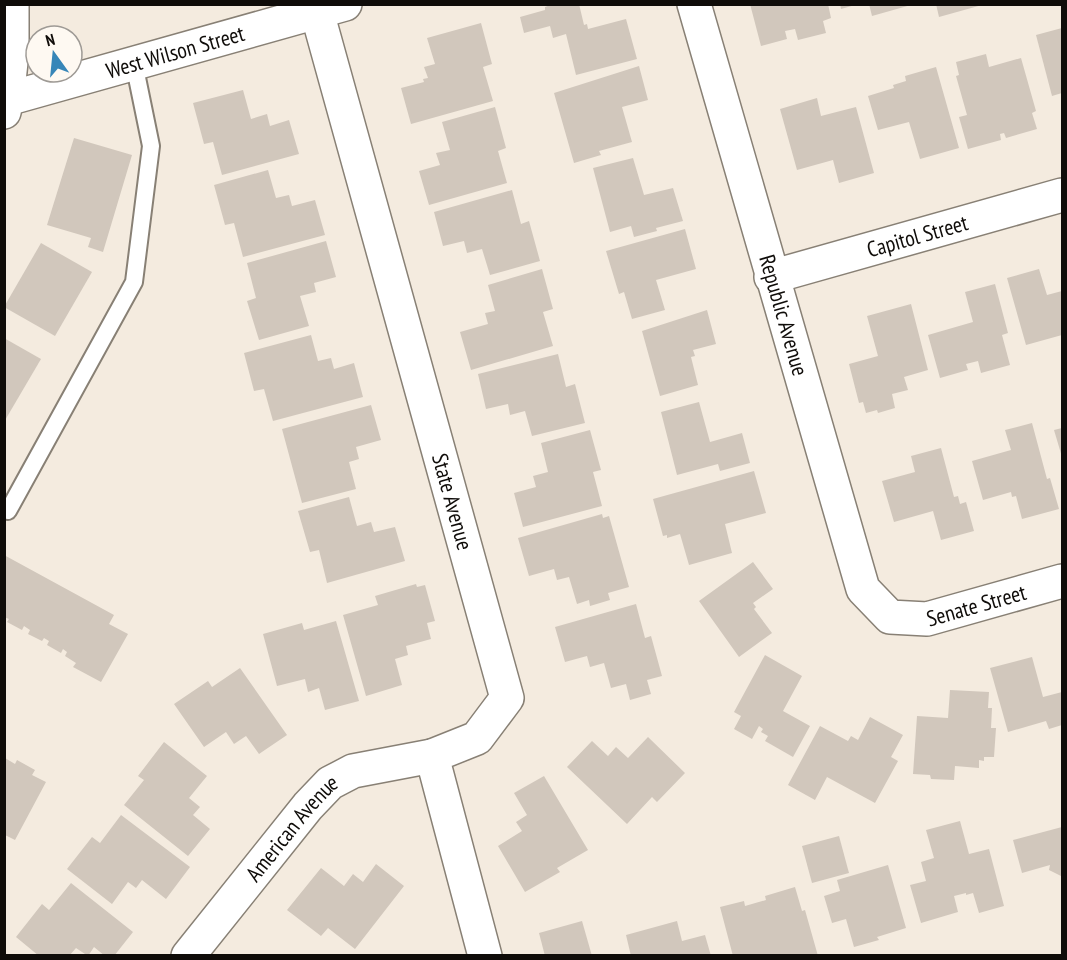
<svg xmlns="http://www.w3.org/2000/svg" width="1067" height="960" font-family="'PT Sans Narrow',sans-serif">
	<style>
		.building { fill: #d1c7bc }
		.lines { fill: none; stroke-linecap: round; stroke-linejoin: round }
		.service-casing { stroke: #888075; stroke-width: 20 }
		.minor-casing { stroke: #888075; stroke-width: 36 }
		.tertiary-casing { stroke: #888075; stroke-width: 36 }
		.service { stroke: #fff; stroke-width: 16 }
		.minor { stroke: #fff; stroke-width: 33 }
		.tertiary { stroke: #fff; stroke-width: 33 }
		.labels { text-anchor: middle; stroke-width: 4.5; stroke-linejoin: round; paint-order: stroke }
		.street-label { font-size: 22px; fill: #0f0c09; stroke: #fef9f2 }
	</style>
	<rect width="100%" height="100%" fill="#f4ebdf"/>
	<!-- building -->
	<g class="building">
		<path d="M553,4H579L584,25L587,24L588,29L626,19L637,59L576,75L566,34L553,38L550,26L524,33L520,17L545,10V7Z"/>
		<path d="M750,4H828L831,18L823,21L826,33L798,40L795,29L785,31L787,39L761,46Z"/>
		<path d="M840,4H855V5L841,9Z"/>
		<path d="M869,4H911V5L872,16Z"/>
		<path d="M936,4H981L982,5L939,17Z"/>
		<path d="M481,23L492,64L483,67L493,101L411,124L401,88L424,82L423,79L428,78L424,67L435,64L427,38Z"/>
		<path d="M1062,28V93L1052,96L1036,35Z"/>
		<path d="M986,54L989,67L1021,58L1036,111L1032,113L1037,129L1006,138L1004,133L1000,134L1001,140L968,149L959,117L967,115L956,76L959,75L956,62Z"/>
		<path d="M639,66L648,100L622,107L632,142L599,151L601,155L574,163L554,93Z"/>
		<path d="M936,67L959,148L920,159L909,122L878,130L868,96L894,88L893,85L906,81L905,76Z"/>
		<path d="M243,90L251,119L267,114L270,126L289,120L299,154L222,175L213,142L204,144L193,103Z"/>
		<path d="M817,98L821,116L856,107L874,173L839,183L833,160L797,170L780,109Z"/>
		<path d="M495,107L506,148L498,151L507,183L429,205L419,171L440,165L436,153L450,150L442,122Z"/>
		<path d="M74,138L132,155L103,252L88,247L91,238L47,225Z"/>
		<path d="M633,158L644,195L673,188L683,221L656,228L657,231L634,237L631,226L610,232L593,168Z"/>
		<path d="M268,170L276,198L289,195L292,206L315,200L325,235L243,257L234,223L225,225L214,185Z"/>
		<path d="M512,190L521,224L529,221L540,261L490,275L482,249L467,253L464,241L443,246L434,212Z"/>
		<path d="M685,229L696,269L656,280L665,310L632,319L624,292L619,294L606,251Z"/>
		<path d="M326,241L336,277L314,283L316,292L300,296L309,326L259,340L247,301L256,298L247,263Z"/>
		<path d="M41,243L92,272L55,336L4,307Z"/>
		<path d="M542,269L553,309L543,312L553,346L471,370L460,332L488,324L485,313L495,311L488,285Z"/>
		<path d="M1039,269L1047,295L1062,291V335L1026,345L1007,278Z"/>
		<path d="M995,284L1008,333L1002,335L1010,365L981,373L978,361L966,364L968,370L940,378L928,335L973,322L965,292Z"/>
		<path d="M911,304L928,370L904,377L908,390L892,394L895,408L878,413L877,410L866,413L863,402L859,403L849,364L878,356L867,316Z"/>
		<path d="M707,310L716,344L693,350L695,356L691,357L698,385L660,396L642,331Z"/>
		<path d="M311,335L318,361L331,358L334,369L354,363L363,397L273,421L264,389L254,391L244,353Z"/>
		<path d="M4,338L41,359L4,422Z"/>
		<path d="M558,354L566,387L575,384L585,423L532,436L525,411L510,415L508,404L486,409L478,374Z"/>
		<path d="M699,402L710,442L742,433L750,463L720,471L718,464L677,475L661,412Z"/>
		<path d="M371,405L381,440L356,447L359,459L349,462L356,489L302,503L282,429Z"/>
		<path d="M1032,423L1047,479L1050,478L1059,509L1022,519L1016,496L1012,497L1011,492L983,500L972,461L1011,450L1005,430Z"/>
		<path d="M1062,428V457L1054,430Z"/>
		<path d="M590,430L601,470L593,472L602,506L523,527L514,493L536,487L533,476L548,472L541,443Z"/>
		<path d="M941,448L954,497L958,496L960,504L966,502L974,531L941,540L933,511L894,522L882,481L915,472L911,456Z"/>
		<path d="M754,471L766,513L725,524L732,553L689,565L680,534L667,538V535L663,536L653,499Z"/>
		<path d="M349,497L357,526L371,522L374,532L395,527L405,561L327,583L319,550L310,552L298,511Z"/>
		<path d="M602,514L603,518L609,516L629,587L608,593L610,600L590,606L589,600L577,604L569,577L557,580L554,569L529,576L518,538Z"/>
		<path d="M4,555L114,615L109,624L128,634L101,682L73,667L76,663L65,656L67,652L63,649L61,653L47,645L49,641L44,638L42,641L28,634L30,630L24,626L22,630L7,622L9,619L4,617Z"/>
		<path d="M753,562L773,589L753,603L756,607L754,609L772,633L739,657L699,601Z"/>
		<path d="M416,584L417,587L425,585L435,621L427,623L431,639L406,646L408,655L395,659L402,685L366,696L343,615L378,605L375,596Z"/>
		<path d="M636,604L645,638L651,636L662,676L647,680L651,694L630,700L626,684L611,688L604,663L590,667L587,656L565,662L555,627Z"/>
		<path d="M336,621L359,701L325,710L319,688L308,692L305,679L277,686L263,634L302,623L304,630Z"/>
		<path d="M765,655L802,676L783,711L810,726L793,757L765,741L768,736L761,732L763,729L759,726L752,739L734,729L741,716L734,712Z"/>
		<path d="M1032,657L1043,697L1062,692V725L1049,729L1046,721L1008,732L990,668Z"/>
		<path d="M240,668L287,735L259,754L246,736L234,744L226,732L204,747L174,704L208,681L212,687Z"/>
		<path d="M950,690L989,692L988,708H992L991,728H996L994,757H984V761L979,760V768L955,766L954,780L931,779L930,775L913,774L917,716L948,718Z"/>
		<path d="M870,717L903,735L891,757L898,761L875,803L827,777L815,800L788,785L820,726L848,741L851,736L858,740Z"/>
		<path d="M648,737L685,773L657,802L652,797L627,824L567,767L592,741L608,756L616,747L628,758Z"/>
		<path d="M164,742L207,776L189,798L200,807L193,815L210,829L188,856L124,805L144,780L138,776Z"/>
		<path d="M5,758L15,764L17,760L35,770L32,775L46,782L15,840L5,835Z"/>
		<path d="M544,776L588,850L557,868L560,872L525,892L498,846L522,831L516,822L527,815L514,793Z"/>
		<path d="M121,815L190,867L166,899L142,880L136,888L128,882L112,904L67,869L92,837L100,843Z"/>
		<path d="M960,821L969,854L989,849L1004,906L979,913L973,893L966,895V893L954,896L958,912L921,923L910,885L926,881L921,862L934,858L926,830Z"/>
		<path d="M1062,827V872L1061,876L1049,870L1050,865L1022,873L1013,840Z"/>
		<path d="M839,836L849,873L812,883L802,846Z"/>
		<path d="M376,864L404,886L355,949L328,928L321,936L287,910L321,868L344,886L353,874L363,882Z"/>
		<path d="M888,865L906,928L877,937L879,940L854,947L846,919L832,923L824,896L840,891L837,880Z"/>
		<path d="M71,883L133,932L114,956H105L94,947L88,956L76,948L69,956H39L16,937L42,904L49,910Z"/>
		<path d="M795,887L802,911L805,910L818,956H733L720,907L744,901L745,906L766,900L765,896Z"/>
		<path d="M582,921L592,956H545L539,933Z"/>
		<path d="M677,921L682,941L705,935L711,956H631L626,935Z"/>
	</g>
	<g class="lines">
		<defs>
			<path id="service" d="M8,511L134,282L151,146L134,63"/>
			<g id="minor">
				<path id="s1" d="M694,4L863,589L890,617L927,619L1062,581"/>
				<path id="s2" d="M317,12L507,698L477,738L432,756L485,956"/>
				<path d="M4,99H7L12,53V4"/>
				<path id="s3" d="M771,277L1062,195"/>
				<path id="s4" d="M188,956L308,806L330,783L353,771L432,756"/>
			</g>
			<g id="tertiary">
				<path id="s5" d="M4,112L7,99L345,4"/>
			</g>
		</defs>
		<!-- service casing -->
		<use href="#service" class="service-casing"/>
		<!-- minor casing -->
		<use href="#minor" class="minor-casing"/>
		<!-- tertiary casing -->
		<use href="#tertiary" class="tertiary-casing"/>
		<!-- service -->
		<use href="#service" class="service"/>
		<!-- minor -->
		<use href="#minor" class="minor"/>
		<!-- tertiary -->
		<use href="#tertiary" class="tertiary"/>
	</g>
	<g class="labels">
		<!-- street labels -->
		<g class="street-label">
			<text dy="8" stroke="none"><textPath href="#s5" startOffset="188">West Wilson Street</textPath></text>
			<text dy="8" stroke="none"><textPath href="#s3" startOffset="152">Capitol Street</textPath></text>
			<text dy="8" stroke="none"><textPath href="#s1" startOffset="324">Republic Avenue</textPath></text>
			<text dy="8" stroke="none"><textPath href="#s2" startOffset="508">State Avenue</textPath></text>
			<text dy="8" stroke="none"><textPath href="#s1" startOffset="736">Senate Street</textPath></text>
			<text dy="8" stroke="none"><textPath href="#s4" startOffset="165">American Avenue</textPath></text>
		</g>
	</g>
	<!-- border -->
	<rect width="1067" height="960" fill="none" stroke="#0f0c09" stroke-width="12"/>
	<!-- north arrow -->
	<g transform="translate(54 54) rotate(345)"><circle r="28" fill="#fef9f2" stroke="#9e9a95" stroke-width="1.5"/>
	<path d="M0-4.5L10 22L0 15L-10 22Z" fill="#3786b8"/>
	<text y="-9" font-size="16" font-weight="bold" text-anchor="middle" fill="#0f0c09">N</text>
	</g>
</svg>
